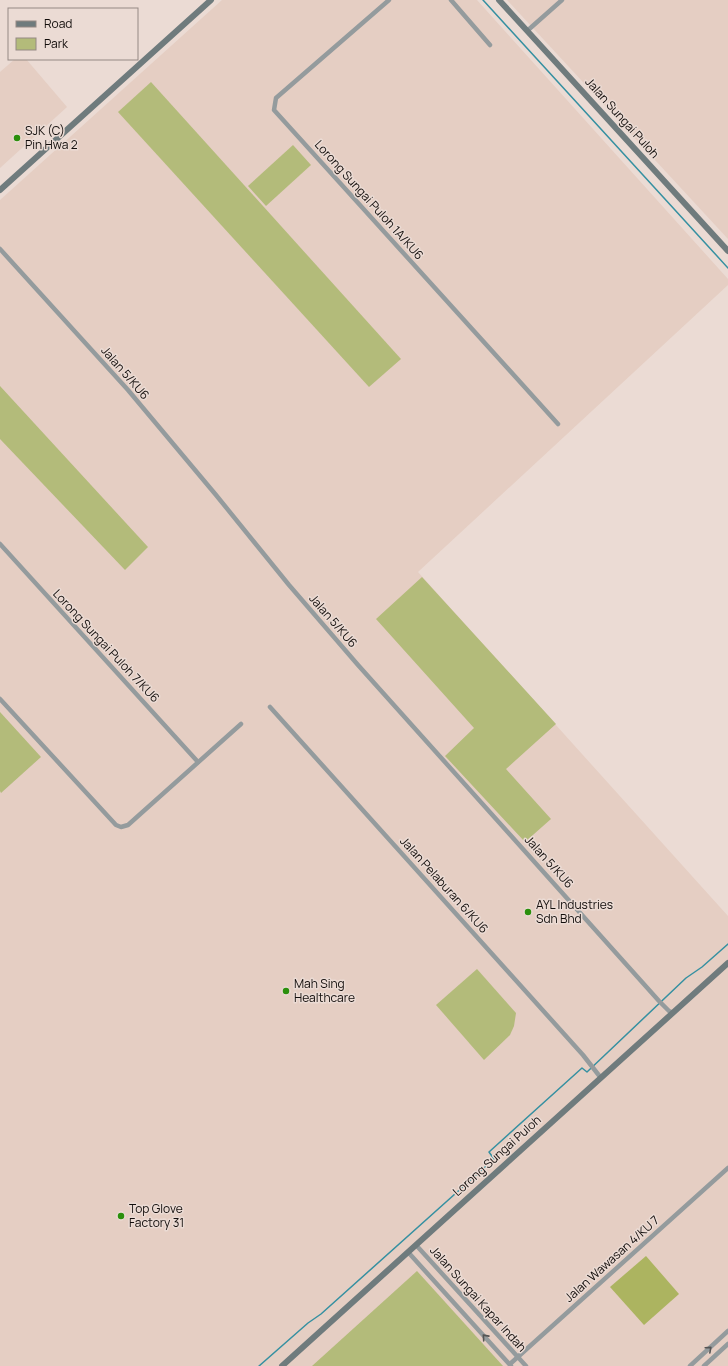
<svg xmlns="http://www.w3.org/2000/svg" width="728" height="1366" font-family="Manrope,sans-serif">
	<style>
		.built { fill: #e5cec3 }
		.green { fill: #b3bb7a }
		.forest { fill: #acb460 }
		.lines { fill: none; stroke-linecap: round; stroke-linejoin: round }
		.stream { stroke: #3590a1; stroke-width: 1.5 }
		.street { stroke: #949b9d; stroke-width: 4.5 }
		.secondary { stroke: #6f7b7d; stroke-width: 6 }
		.oneway { stroke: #545454 }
		.poi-dot { fill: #2b8f0c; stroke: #ebdbd4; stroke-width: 1.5 }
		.labels { text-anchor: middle; stroke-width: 3; stroke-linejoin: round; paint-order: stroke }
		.street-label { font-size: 12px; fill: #130e0c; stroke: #ebdbd4 }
		.poi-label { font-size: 12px; fill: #130e0c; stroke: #ebdbd4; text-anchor: start }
	</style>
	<rect width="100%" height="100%" fill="#ebdbd4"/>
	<!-- built -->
	<g class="built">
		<path d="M222,0H477L728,279V285L418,572L728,916V1366H0V200Z"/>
		<path d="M507,0H728V239Z"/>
		<path d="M15,59H26L67,107L0,168V72Z"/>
	</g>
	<!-- green -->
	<g class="green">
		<path d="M151,82L401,359L369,387L118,112Z"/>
		<path d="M293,145L311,165L266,206L248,186Z"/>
		<path d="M0,386L148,547L125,570L0,439Z"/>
		<path d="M422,577L556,724L506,769L551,819L525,842L445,756L474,728L376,619Z"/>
		<path d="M0,712L41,757L1,793L0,791Z"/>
		<path d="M477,969L516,1013L514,1026L510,1035L484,1060L436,1005Z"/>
		<path d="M417,1271L503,1366H312Z"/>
	</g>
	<!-- forest -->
	<path class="forest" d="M646,1256L679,1294L644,1325L610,1287Z"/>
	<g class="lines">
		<!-- stream -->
		<g class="stream">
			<path d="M483,0L728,268"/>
			<path d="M259,1366L308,1323L321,1314L494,1159L489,1152L582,1068L587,1072L686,978L702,967L728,944"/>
		</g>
		<!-- street -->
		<g class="street">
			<path d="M389,0L276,98L274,110L558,424"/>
			<path d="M451,0L490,45"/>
			<path d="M527,31L562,0"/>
			<path d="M0,249L128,390L216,495L289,585L358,665L659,1001L669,1011L673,1013"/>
			<path d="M0,544L198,762"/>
			<path d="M0,699L116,825L121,827L128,825L241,724"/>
			<path d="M270,707L583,1055L601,1078"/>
			<path d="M416,1245L526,1366"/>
			<path d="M408,1252L511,1366"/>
			<path d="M510,1364L728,1168"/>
			<path d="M690,1366L728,1331"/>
			<path d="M704,1366L728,1344"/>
		</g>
		<!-- secondary -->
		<g class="secondary">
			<path d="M499,0L728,251"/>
			<path d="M0,190L211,0"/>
			<path d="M282,1366L728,963"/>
		</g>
	</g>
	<!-- one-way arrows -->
	<defs><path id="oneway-chevron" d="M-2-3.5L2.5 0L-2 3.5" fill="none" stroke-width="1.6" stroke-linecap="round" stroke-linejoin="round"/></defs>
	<g class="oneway">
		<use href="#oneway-chevron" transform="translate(485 1337) rotate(-132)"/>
		<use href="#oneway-chevron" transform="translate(709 1349) rotate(-42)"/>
	</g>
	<!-- markers -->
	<g class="poi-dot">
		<circle cx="17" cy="138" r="4"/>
		<circle cx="528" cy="912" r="4"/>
		<circle cx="286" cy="991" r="4"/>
		<circle cx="121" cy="1216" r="4"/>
	</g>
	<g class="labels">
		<!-- street labels -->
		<g class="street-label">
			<text transform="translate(622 118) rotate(48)" y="4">Jalan Sungai Puloh</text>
			<text transform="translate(369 200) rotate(48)" y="4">Lorong Sungai Puloh 1A/KU6</text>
			<text transform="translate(125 373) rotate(49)" y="4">Jalan 5/KU6</text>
			<text transform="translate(333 621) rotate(49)" y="4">Jalan 5/KU6</text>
			<text transform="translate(106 646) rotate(47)" y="4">Lorong Sungai Puloh 7/KU6</text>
			<text transform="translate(549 862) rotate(48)" y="4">Jalan 5/KU6</text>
			<text transform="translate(444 885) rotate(48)" y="4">Jalan Pelaburan 6/KU6</text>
			<text transform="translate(497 1156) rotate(-42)" y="4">Lorong Sungai Puloh</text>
			<text transform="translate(612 1259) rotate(-42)" y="4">Jalan Wawasan 4/KU 7</text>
			<text transform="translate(478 1299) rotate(48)" y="4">Jalan Sungai Kapar Indah</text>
		</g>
		<!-- poi labels -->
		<g class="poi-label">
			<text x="25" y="135">SJK (C)<tspan x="25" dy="14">Pin Hwa 2</tspan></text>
			<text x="536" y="909">AYL Industries<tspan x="536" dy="14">Sdn Bhd</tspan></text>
			<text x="294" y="988">Mah Sing<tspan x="294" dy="14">Healthcare</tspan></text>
			<text x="129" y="1213">Top Glove<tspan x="129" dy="14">Factory 31</tspan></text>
		</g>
	</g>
	<!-- legend -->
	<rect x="8" y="8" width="130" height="52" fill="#ebdbd4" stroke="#958984"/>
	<rect x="16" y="21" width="20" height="6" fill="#6f7b7d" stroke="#958984"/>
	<text x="44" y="28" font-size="12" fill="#130e0c">Road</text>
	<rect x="16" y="38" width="20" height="12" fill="#b3bb7a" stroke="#958984"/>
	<text x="44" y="48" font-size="12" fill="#130e0c">Park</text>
</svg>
